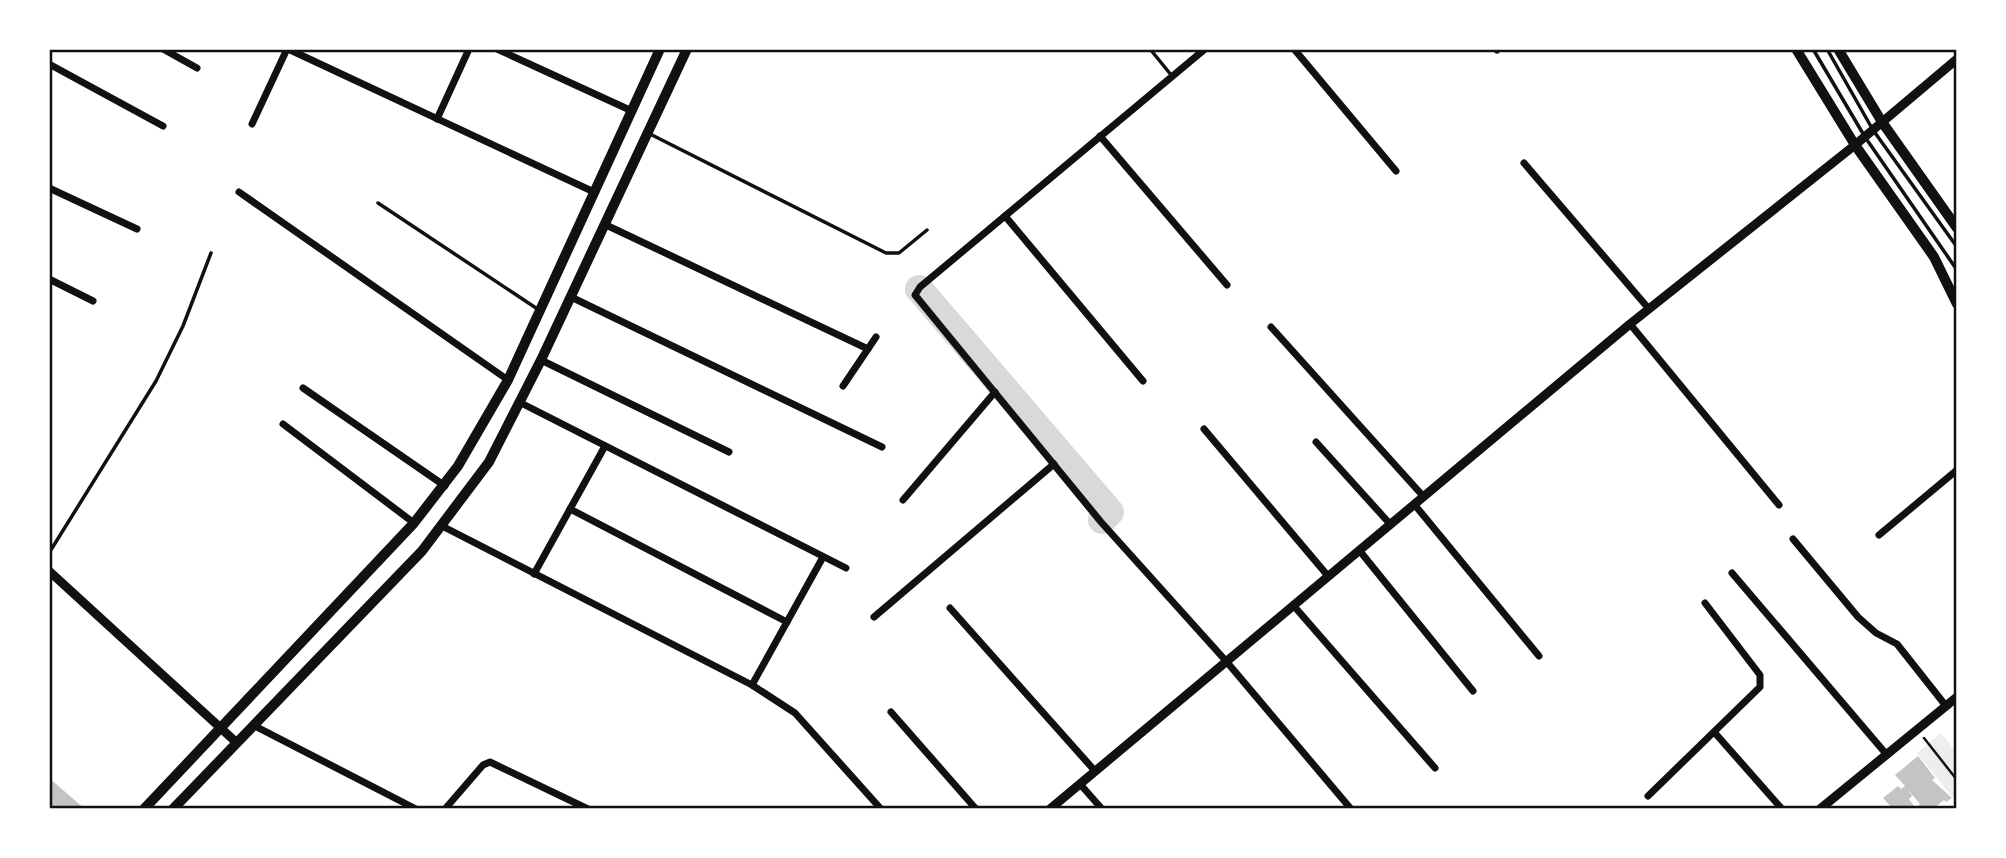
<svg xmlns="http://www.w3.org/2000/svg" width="2006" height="858" font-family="'IBM Plex Serif',serif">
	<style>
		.green { fill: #eee }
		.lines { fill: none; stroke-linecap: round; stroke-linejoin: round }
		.river { stroke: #d9d9d9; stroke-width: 28 }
		.building { fill: #c4c4c4 }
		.path { stroke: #111; stroke-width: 2.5 }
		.service { stroke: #111; stroke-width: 3.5 }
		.minor { stroke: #111; stroke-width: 7 }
		.tertiary { stroke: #111; stroke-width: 9 }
		.primary { stroke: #111; stroke-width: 10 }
		.neatline { fill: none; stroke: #111; stroke-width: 2.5 }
	</style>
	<rect width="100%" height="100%" fill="#fff"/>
	<!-- green -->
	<path class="green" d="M1941,733L1957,753V803L1917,753Z"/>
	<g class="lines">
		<!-- river -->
		<path class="river" d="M919,289L1110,512L1102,520"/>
	</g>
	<!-- building -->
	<g class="building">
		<path d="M1918,756L1935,778L1932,780L1952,798L1946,802L1944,800L1933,809H1915L1920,804L1908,790L1912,796L1909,799L1914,806L1910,809H1893L1883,798L1898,786L1901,789L1905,786L1895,775Z"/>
		<path d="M49,778L85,809H49Z"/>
	</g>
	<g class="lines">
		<!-- path -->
		<path class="path" d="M1924,738L1957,780"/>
		<!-- service -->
		<g class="service">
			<path d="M1150,49L1172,76"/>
			<path d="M1813,49L1865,137L1957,270"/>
			<path d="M1827,49L1873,130L1957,247"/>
			<path d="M650,134L886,253H899L927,230"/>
			<path d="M378,203L539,310"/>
			<path d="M49,553L156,381L183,326L211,253"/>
		</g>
		<!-- minor -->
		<g class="minor">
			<path d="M163,49L197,68"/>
			<path d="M288,49L594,192"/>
			<path d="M497,49L632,111"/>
			<path d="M1205,49L920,287L915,295L1101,522L1226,661L1351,809"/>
			<path d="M1294,49L1396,171"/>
			<path d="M1496,49L1497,50"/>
			<path d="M49,64L163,126"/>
			<path d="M437,119L469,49"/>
			<path d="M252,124L287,49"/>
			<path d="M1100,136L1227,285"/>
			<path d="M1524,163L1649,309"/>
			<path d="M49,188L137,229"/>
			<path d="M239,192L508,380"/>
			<path d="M1005,216L1143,381"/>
			<path d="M604,224L868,349"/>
			<path d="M49,279L93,301"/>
			<path d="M571,297L882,447"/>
			<path d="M1630,324L1779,505"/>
			<path d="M1271,327L1423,496"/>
			<path d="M541,360L729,452"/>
			<path d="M843,386L876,337"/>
			<path d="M303,388L445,486"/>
			<path d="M521,403L846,568"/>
			<path d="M283,424L414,523"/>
			<path d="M1204,429L1328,576"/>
			<path d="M1316,442L1390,524"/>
			<path d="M903,500L995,392"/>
			<path d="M1414,504L1539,656"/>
			<path d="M570,509L787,622"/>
			<path d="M442,526L752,685L795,713L881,809"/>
			<path d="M1879,535L1957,470"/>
			<path d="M1793,539L1858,617L1876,633L1897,644L1946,706"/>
			<path d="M1359,550L1473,691"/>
			<path d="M1732,573L1887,755"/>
			<path d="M534,574L605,446"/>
			<path d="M1293,605L1435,768"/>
			<path d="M950,608L1095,771"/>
			<path d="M874,617L1054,464"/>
			<path d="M752,685L823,557"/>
			<path d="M891,712L976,809"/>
			<path d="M253,725L416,809"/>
			<path d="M1715,733L1782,809"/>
			<path d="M1080,784L1102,809"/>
			<path d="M1648,796L1760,687V675L1705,603"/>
			<path d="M445,809L483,765L490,762L588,809"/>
		</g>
		<!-- tertiary -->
		<g class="tertiary">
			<path d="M49,571L237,743"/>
			<path d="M1050,809L1630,324L1855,145L1957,59"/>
			<path d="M1820,809L1957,697"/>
		</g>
		<!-- primary -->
		<g class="primary">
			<path d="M1796,49L1855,145L1934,257L1957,304"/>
			<path d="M1838,49L1882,122L1957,228"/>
			<path d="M144,809L414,523L458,466L508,380L660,49"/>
			<path d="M173,809L422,551L489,462L541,360L687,49"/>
		</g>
	</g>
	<!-- border -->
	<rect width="2006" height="858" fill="none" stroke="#ffffff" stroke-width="102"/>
	<rect x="51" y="51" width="1904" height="756" class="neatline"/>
</svg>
